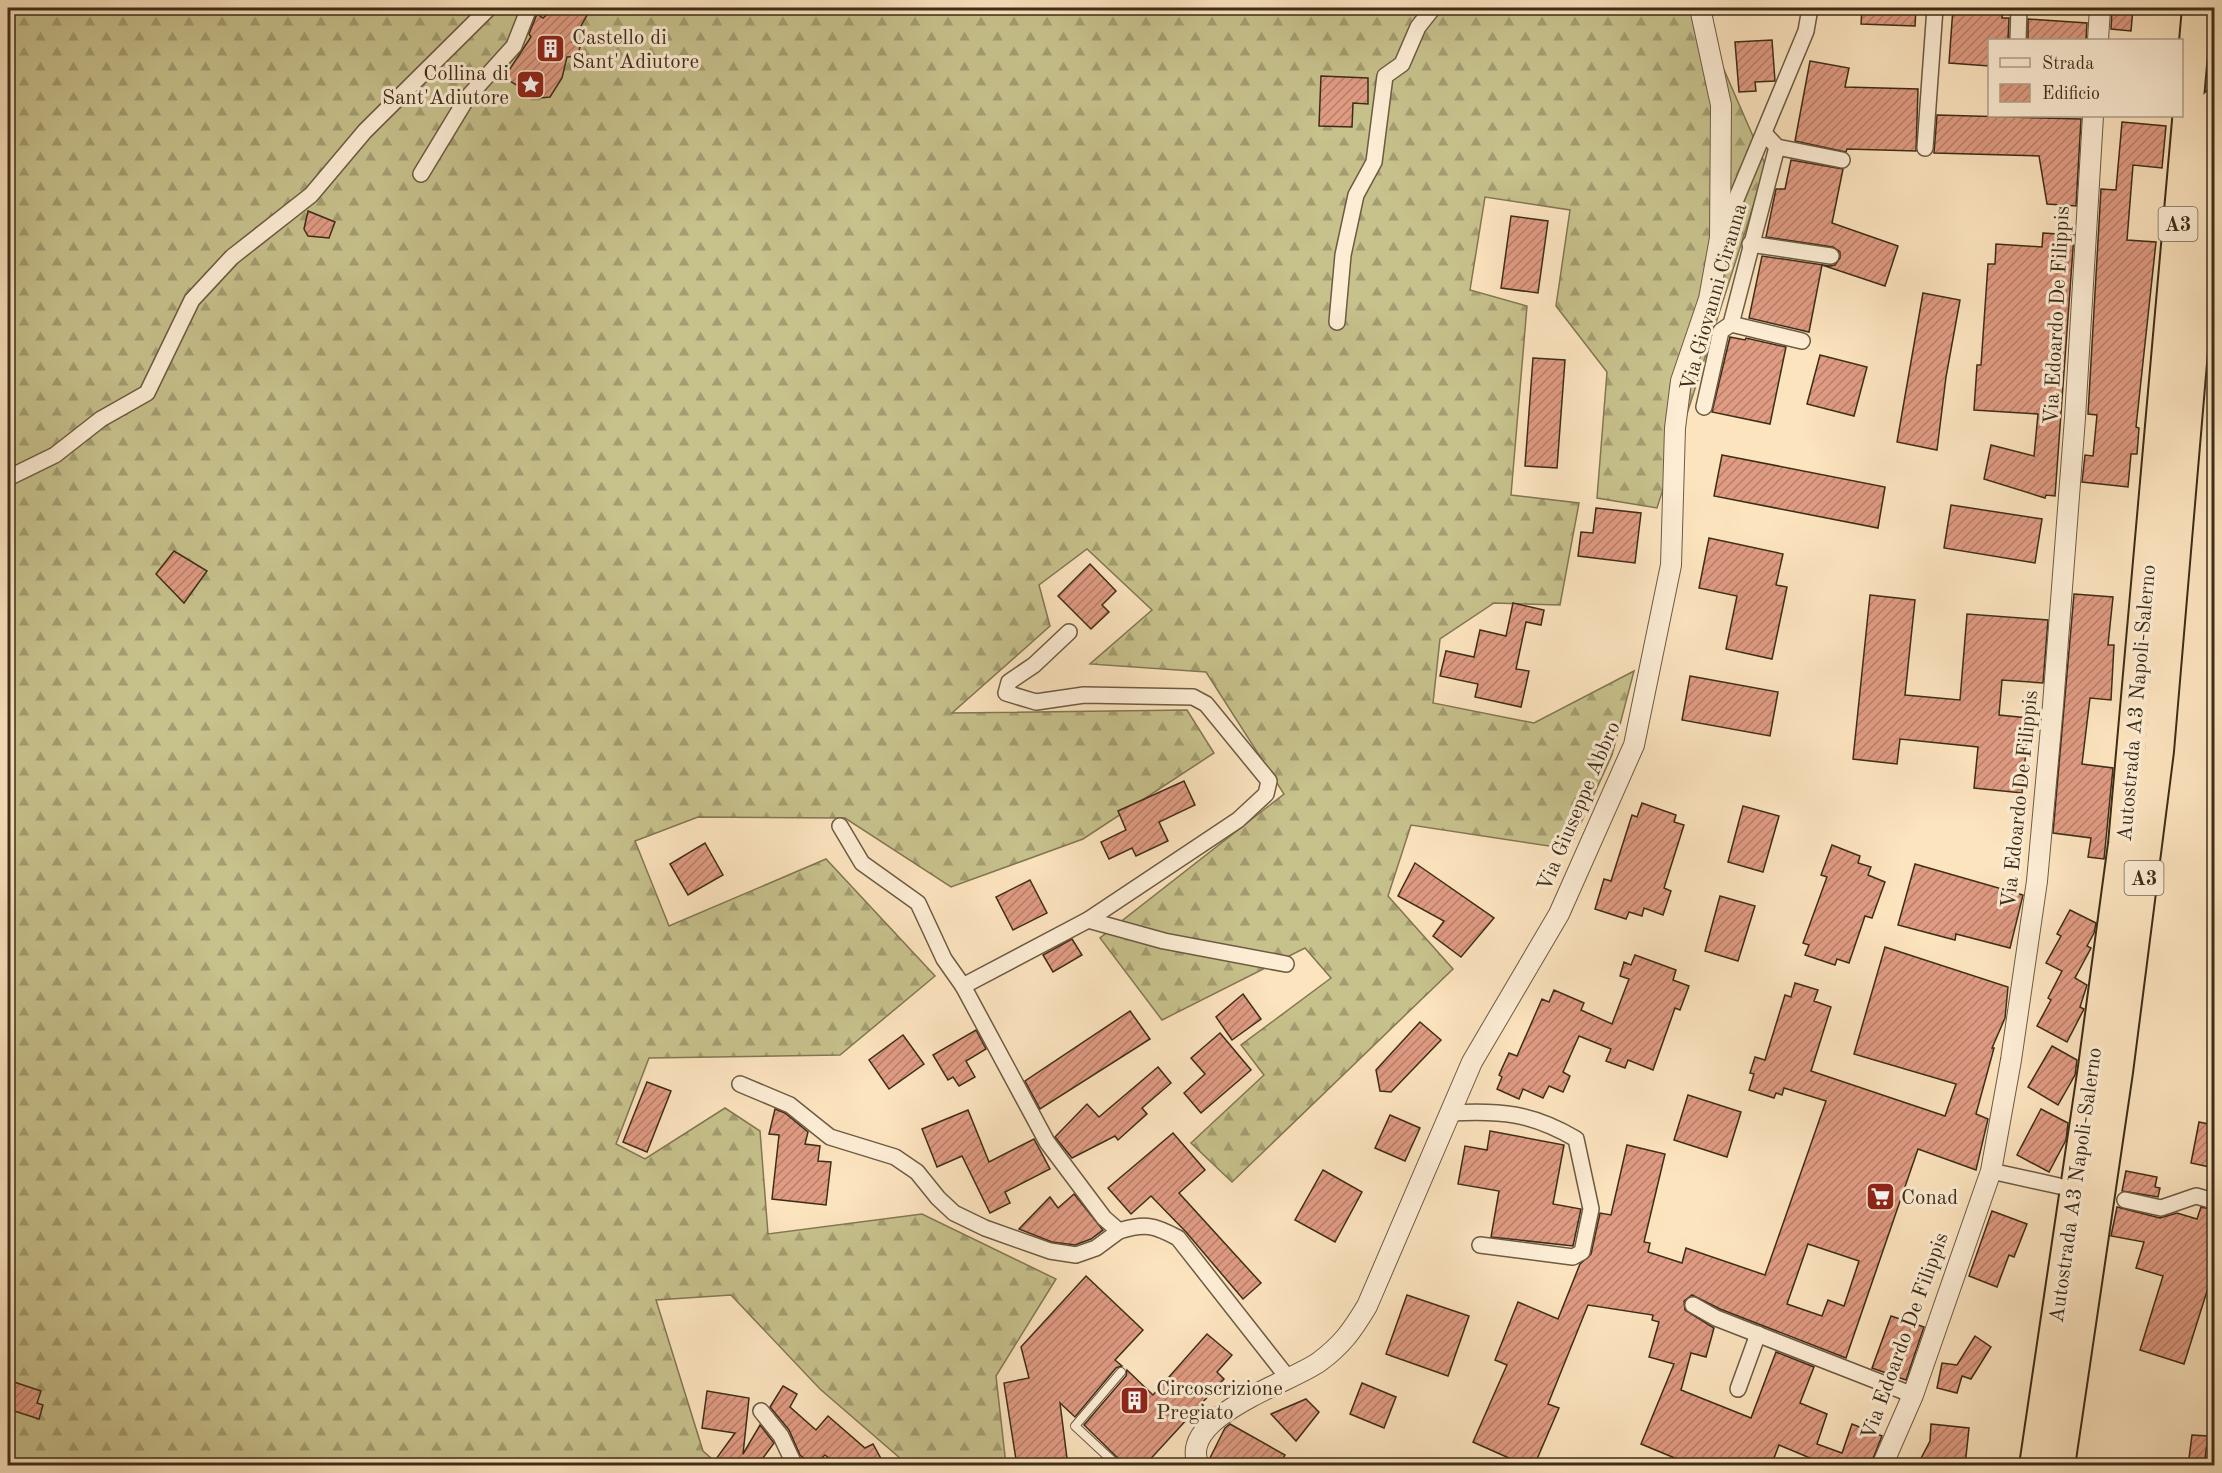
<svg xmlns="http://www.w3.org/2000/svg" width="2222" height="1473" font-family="'Old Standard TT',serif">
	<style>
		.forest { fill: url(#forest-firs); stroke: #827752; stroke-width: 1.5 }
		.building { fill: url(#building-hatch); stroke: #3d2d18; stroke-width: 1.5; fill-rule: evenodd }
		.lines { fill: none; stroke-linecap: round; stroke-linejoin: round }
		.service-casing { stroke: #6d5b42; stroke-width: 10 }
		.minor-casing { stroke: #6d5b42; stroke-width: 18 }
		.tertiary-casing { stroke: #6d5b42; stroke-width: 22 }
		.motorway-casing { stroke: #3d2d18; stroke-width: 32 }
		.service { stroke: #fdedd5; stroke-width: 8 }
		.minor { stroke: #fdedd5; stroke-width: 15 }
		.tertiary { stroke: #fdedd5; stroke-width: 20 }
		.motorway { stroke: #fce4bf; stroke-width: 28 }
		.labels { text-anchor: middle; stroke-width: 6; stroke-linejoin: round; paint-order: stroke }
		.shield { fill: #fdedd5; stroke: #776751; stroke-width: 1.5 }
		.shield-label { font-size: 20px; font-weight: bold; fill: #3d2d18 }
		.poi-label { font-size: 21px; fill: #3d2d18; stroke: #fdedd5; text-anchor: start }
		.street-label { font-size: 21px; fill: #3d2d18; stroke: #fdedd5 }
	</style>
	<defs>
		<pattern id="forest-firs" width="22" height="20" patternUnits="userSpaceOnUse" patternTransform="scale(1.5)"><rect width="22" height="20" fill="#c7c18c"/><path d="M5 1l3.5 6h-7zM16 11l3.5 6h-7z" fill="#a39d71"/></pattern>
		<pattern id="building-hatch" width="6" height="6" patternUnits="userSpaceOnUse" patternTransform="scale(1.5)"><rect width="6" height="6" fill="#e09b83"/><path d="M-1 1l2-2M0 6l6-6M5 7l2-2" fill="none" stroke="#b77f6a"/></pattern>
	</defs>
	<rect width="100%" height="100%" fill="#fce4bf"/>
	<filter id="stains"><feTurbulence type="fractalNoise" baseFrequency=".00333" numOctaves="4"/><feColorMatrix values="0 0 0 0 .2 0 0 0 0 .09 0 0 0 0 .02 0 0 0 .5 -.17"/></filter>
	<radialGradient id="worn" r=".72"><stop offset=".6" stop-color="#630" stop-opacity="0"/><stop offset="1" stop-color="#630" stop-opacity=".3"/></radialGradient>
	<!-- forest -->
	<path class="forest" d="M17,8H1697L1766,166L1657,508L1597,498L1607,372L1556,306L1570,210L1485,197L1470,290L1527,306L1511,495L1579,503L1560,605L1494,603L1440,639L1433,703L1534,723L1634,671L1612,755L1569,849L1411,825L1388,896L1453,969L1232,1182L1191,1143L1264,1075L1241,1045L1331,978L1305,948L1162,1020L1100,938L1284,794L1206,672L1090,664L1152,610L1087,549L1039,585L1050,626L952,713L1187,710L1214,753L1083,839L951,887L845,818L698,817L635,841L669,926L826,859L935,976L840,1055L649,1058L616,1144L645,1159L725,1108L760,1131L768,1234L922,1214L1056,1279L996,1376L1006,1465H908L820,1389L731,1295L656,1300L703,1451L719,1465H8V34Z"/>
	<!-- building -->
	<g class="building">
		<path d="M554,8H591L572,42H581L578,56L567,57L562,78L550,97L540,98L504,78L531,37L529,34L537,14L543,18Z"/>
		<path d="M1862,8H1916L1915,26L1861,24Z"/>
		<path d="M1953,8H2003L2002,18H2009L2008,40H1989V66L1949,63Z"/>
		<path d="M2112,8H2133L2131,31L2111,29Z"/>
		<path d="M2028,19L2087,23L2086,40H2028Z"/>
		<path d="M1772,40L1775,81L1755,82L1756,91L1739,92L1735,42Z"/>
		<path d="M1810,61L1849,68L1845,87L1918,89L1916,151L1847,149L1846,152L1795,141Z"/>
		<path d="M1321,76L1368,78V104L1353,103L1352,127L1319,126Z"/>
		<path d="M1937,115L2081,119L2076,206L2047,204L2039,156L1934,153Z"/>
		<path d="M2122,122L2166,126L2162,168L2133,165L2127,240L2156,242L2136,427L2139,428L2137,454H2131L2128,487L2082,482L2085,455L2093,456L2097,415L2088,414L2101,189L2116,190Z"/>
		<path d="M1791,160L1843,169L1832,223L1898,246L1885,286L1822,265L1809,332L1749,318L1762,256L1830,266L1835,265L1840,258V252L1833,247L1766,237L1776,189H1785Z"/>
		<path d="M308,211L335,222L329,238L308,236L304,229Z"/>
		<path d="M1511,216L1548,221L1538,293L1501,288Z"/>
		<path d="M2043,233L2074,235L2055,496L2046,495L2045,498L1984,479L1991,445L2034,456L2038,414L1974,410L1977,365H1981L1988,264H1995L1996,244L2042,247Z"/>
		<path d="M1923,293L1960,300L1946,377L1937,450L1897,442Z"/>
		<path d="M1730,337L1745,340L1746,338L1786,347L1770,424L1712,412Z"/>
		<path d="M1820,355L1867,367L1854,416L1807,404Z"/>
		<path d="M1533,358L1565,360L1557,468L1525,466Z"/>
		<path d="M1722,455L1885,487L1878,528L1714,496Z"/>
		<path d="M1951,505L2042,519L2035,563L1944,548Z"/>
		<path d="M1596,508L1641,513L1635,563L1578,556L1581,532L1593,533Z"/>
		<path d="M1709,538L1783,554L1776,585L1787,587L1772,659L1726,649L1737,596L1699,588Z"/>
		<path d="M174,551L207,571L184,603L156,574Z"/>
		<path d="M1090,564L1116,591L1102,605L1109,612L1091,629L1058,596Z"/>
		<path d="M2074,594L2113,597L2108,645H2114L2111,700L2090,698L2082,764L2113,768L2104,859L2088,857L2091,838L2053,833Z"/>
		<path d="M1870,595L1915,600L1905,695L1960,700L1967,614L2048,620L2043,683L2002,680L1999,715L2029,718L2022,793L1974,788L1978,747L1900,739L1897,764L1853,759Z"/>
		<path d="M1513,603L1544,610L1541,625L1526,622L1516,669L1529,671L1521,707L1475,697L1478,684L1440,676L1446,651L1474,657L1480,630L1506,636Z"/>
		<path d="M1690,676L1778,692L1770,736L1682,720Z"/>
		<path d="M1184,781L1195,805L1159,822L1168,841L1136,856L1132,848L1109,859L1101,842L1126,830L1118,811Z"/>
		<path d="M1642,803L1676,815L1674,822L1684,825L1664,888L1671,891L1663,915L1644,908L1642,916L1629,912L1626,919L1595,909L1604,879L1611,881L1632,815L1637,817Z"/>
		<path d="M1743,806L1779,816L1763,872L1728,862Z"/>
		<path d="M705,843L723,875L688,895L670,864Z"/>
		<path d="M1832,845L1860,856L1858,863L1871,867L1868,875L1885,882L1872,918L1865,916L1849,963L1837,959L1835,965L1805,955L1809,945L1803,943L1827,877L1821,875Z"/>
		<path d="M1415,863L1494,918L1461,957L1433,936L1444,921L1398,896Z"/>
		<path d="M1915,864L2023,895L2010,948L1956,934L1955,940L1898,925Z"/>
		<path d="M1030,880L1047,913L1013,930L996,897Z"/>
		<path d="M1720,896L1755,906L1738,961L1705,951Z"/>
		<path d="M2070,910L2096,923L2094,933L2087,946L2091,948L2075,978L2087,985L2080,1007L2084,1009L2067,1042L2037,1026L2051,1000L2048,998L2062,971L2046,963L2061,936L2057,934Z"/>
		<path d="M1072,939L1082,955L1053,972L1043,955Z"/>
		<path d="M1885,947L2008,987L2005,1018L1992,1048H1994L1976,1114L1988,1119L1976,1170L1918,1149L1846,1358L1720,1309L1692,1295L1684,1301L1685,1310L1714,1328L1706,1357L1691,1353L1681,1390L1751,1418L1776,1352L1814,1367L1800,1403L1827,1414L1817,1444L1842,1453L1852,1424L1882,1436L1870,1466H1829L1779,1445L1771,1466H1694L1641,1444L1674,1364L1649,1357L1659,1322L1652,1320L1653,1315L1588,1305L1548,1404L1559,1408L1534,1466H1527L1473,1442L1507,1365L1495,1360L1518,1302L1558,1319L1580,1264L1591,1254L1600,1213L1611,1215L1627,1145L1665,1154L1644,1242L1650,1243L1648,1252L1682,1263L1686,1248L1765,1275L1826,1101L1784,1088L1782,1095L1776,1093L1774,1098L1749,1090L1754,1074L1750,1073L1755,1057L1765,1060L1785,995L1791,997L1795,983L1818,990L1814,1001L1831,1007L1811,1071L1945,1116L1956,1084L1854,1054ZM1808,1244L1859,1261L1844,1306L1828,1300L1822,1316L1787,1304Z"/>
		<path d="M1635,955L1676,970L1673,980L1689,986L1680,1010L1675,1008L1653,1070L1628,1060L1625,1068L1606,1061L1611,1049L1579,1036L1563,1072L1570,1076L1563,1092L1549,1086L1543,1098L1523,1089L1519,1099L1497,1089L1502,1077L1499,1075L1509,1053L1517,1056L1542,999L1549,1002L1554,990L1584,1003L1581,1010L1612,1024L1629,979L1620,976L1624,962L1631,965Z"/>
		<path d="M1243,994L1261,1019L1232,1040L1216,1017Z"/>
		<path d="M1130,1011L1150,1039L1040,1109L1025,1081Z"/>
		<path d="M1420,1022L1441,1040L1391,1092L1380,1091L1376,1070Z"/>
		<path d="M976,1030L986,1049L966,1061L975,1077L959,1086L953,1077L948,1080L933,1055Z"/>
		<path d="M1220,1033L1251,1070L1201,1113L1184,1093L1205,1074L1191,1058Z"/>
		<path d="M903,1035L924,1064L889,1089L869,1060Z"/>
		<path d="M2052,1046L2077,1060L2075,1075L2058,1105L2028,1087Z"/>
		<path d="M1158,1067L1171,1083L1142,1108L1147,1114L1118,1140L1115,1136L1072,1158L1055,1137L1087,1104L1099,1117Z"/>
		<path d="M647,1082L671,1091L647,1152L623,1142Z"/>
		<path d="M1688,1095L1741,1112L1727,1157L1674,1140Z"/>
		<path d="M775,1109L785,1113L808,1132L805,1144L820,1146L818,1161L831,1162L826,1205L772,1199L779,1135L769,1134Z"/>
		<path d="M2041,1109L2068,1123L2066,1140L2049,1172L2017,1155Z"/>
		<path d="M968,1110L989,1162L1034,1139L1050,1169L1005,1192L1010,1203L990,1213L962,1156L937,1167L922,1129Z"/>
		<path d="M1390,1115L1420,1128L1405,1161L1375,1148Z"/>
		<path d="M2199,1122L2214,1125V1168L2191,1163Z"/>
		<path d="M1490,1131L1564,1145L1553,1204L1581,1209L1573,1246L1491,1237L1499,1191L1458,1184L1465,1146L1487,1150Z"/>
		<path d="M1173,1133L1205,1170L1179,1193L1261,1283L1243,1299L1186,1232L1151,1196L1131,1214L1108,1188Z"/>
		<path d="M1323,1170L1362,1192L1335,1242L1295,1220Z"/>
		<path d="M2126,1171L2157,1177L2155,1187L2160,1188L2158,1197L2122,1191Z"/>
		<path d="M1074,1194L1103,1230L1091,1239L1075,1245L1052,1242L1019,1229L1050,1197L1058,1208Z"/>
		<path d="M2117,1207L2160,1218L2177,1213L2197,1219L2201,1207L2214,1210V1288H2208L2184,1364L2140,1350L2163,1276L2136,1268L2144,1242L2111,1236Z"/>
		<path d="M1992,1211L2027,1224L2014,1257L2009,1255L1997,1287L1969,1276Z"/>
		<path d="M1086,1276L1143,1330L1115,1360L1122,1366L1116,1368L1075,1417L1060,1403L1068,1466H1017L1004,1383L1029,1378L1021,1347Z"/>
		<path d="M1407,1295L1469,1316L1448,1376L1386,1354Z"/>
		<path d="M1891,1316L1924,1327L1906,1380L1872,1368Z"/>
		<path d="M1207,1334L1232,1355L1217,1372L1224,1379L1144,1466H1126L1084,1425L1126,1376L1127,1370L1153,1395Z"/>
		<path d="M1975,1336L1991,1347L1971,1379L1962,1376L1957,1393L1937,1388L1942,1363L1957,1365Z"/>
		<path d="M8,1380L41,1391L37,1403L43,1405L39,1419L8,1409Z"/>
		<path d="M1362,1383L1396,1397L1384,1428L1350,1414Z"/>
		<path d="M783,1386L797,1394L790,1407L816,1430L828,1416L865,1448L873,1444L885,1466H838L825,1455L813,1466L800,1455L789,1430L770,1407Z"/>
		<path d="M707,1391L749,1398L743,1454L760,1425L774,1443L757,1466H725L716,1459L735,1433L702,1428Z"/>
		<path d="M1306,1399L1319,1412L1296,1441L1271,1414Z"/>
		<path d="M1230,1424L1285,1455L1279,1466H1224L1210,1458L1225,1428Z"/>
		<path d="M1931,1424L1969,1428L1965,1466H1917L1930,1441Z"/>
		<path d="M2192,1435L2208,1436L2204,1466H2188Z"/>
	</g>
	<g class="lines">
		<defs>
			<path id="service" d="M1118,1466L1075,1426L1121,1372"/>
			<g id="minor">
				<path d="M2018,40L2019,8"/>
				<path d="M1777,147L1842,160"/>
				<path d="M1925,148L1935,8"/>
				<path d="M421,174L467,98L514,46L529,8"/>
				<path d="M1722,233L1806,31L1810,8"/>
				<path d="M1750,244L1831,256"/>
				<path d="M1337,322L1343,255L1356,195L1374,162L1385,76L1402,64L1418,27L1433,8"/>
				<path d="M1731,324L1802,341"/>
				<path d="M1704,407L1721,331L1731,324L1777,147L1764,133"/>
				<path d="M8,478L55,455L101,419L147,393L192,300L232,257L311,195L365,131L489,8"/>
				<path d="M840,826L862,863L918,903L944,959L963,986L1047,1142L1104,1218L1119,1231C1145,1223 1154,1225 1178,1238L1288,1378"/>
				<path d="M1088,920L1164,941L1286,964"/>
				<path d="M963,986L1088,920L1238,820L1266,794L1269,781L1206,704L1193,697L1084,695L1036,702L1006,693L1009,682L1034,665L1069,632"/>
				<path d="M740,1084L790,1105L830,1137L895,1157L917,1172L938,1198L954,1213L985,1228L1050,1251L1076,1255L1096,1248L1119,1231"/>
				<path d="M1450,1113C1500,1110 1532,1113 1576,1139L1591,1209L1582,1252L1573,1257L1480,1245"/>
				<path d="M1991,1171L2059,1186"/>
				<path d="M2125,1200L2161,1208L2196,1196L2214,1201"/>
				<path d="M1693,1305L1716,1318L1913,1395"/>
				<path d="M1738,1389L1758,1334"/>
				<path d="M761,1411L781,1436L795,1466"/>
			</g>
			<g id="tertiary">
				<path d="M2098,40L2100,8"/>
				<path d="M1199,1466C1175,1417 1292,1382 1319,1362C1342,1345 1352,1331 1367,1306L1472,1062L1559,914L1634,745L1671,565L1675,428L1681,381L1709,299L1720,238L1721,105L1700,8"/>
				<path d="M1882,1466L1913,1395L1991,1171L2011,1060L2037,881L2053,705L2075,418L2093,116"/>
			</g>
			<g id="motorway">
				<path d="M2034,1466L2093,1067L2123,844L2197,8"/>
				<path d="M2060,1466L2118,1072L2159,751L2214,104"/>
			</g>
		</defs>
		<!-- service casing -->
		<use href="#service" class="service-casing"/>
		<!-- minor casing -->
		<use href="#minor" class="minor-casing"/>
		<!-- tertiary casing -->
		<use href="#tertiary" class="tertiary-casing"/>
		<!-- motorway casing -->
		<use href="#motorway" class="motorway-casing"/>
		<!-- service -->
		<use href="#service" class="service"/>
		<!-- minor -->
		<use href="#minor" class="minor"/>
		<!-- tertiary -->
		<use href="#tertiary" class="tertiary"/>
		<!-- motorway -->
		<use href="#motorway" class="motorway"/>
	</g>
	<!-- icons -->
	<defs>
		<symbol id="building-square" viewBox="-11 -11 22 22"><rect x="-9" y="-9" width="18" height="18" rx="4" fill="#8f2418" stroke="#fdedd5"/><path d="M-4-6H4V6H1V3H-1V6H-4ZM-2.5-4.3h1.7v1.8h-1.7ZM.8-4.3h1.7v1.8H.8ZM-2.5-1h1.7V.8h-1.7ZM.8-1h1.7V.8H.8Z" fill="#fff"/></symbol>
		<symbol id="sight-square" viewBox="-11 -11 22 22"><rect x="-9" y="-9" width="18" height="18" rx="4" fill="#8f2418" stroke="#fdedd5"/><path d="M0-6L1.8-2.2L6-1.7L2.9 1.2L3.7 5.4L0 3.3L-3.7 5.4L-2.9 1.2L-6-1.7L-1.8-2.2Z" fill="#fff"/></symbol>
		<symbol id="supermarket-square" viewBox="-11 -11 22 22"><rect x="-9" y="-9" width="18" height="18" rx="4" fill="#8f2418" stroke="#fdedd5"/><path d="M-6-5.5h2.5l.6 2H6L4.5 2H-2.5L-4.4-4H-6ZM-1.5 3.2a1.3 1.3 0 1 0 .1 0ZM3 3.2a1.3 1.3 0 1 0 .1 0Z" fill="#fff"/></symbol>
	</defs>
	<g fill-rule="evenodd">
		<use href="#building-square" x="534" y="32" width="33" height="33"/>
		<use href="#sight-square" x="514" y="68" width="33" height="33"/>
		<use href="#supermarket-square" x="1864" y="1180" width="33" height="33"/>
		<use href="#building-square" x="1118" y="1384" width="33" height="33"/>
	</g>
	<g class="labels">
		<!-- shield labels -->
		<g class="shield">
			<rect x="2158.5" y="207" width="39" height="34" rx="4.5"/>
			<rect x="2124.5" y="861" width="39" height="34" rx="4.5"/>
		</g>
		<g class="shield-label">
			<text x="2178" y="231">A3</text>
			<text x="2144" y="885">A3</text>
		</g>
		<!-- poi labels -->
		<g class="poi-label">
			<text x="572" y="44">Castello di<tspan x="572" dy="24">Sant'Adiutore</tspan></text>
			<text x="509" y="80" text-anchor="end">Collina di<tspan x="509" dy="24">Sant'Adiutore</tspan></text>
			<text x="1901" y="1204">Conad</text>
			<text x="1156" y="1395">Circoscrizione<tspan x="1156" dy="24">Pregiato</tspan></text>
		</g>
		<!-- street labels -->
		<g class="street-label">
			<text transform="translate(1713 297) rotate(-74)" y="7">Via Giovanni Ciranna</text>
			<text transform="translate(2056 315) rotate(-87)" y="7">Via Edoardo De Filippis</text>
			<text transform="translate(2136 703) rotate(-85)" y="7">Autostrada A3 Napoli-Salerno</text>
			<text transform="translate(2019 799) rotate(-84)" y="7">Via Edoardo De Filippis</text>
			<text transform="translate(1578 806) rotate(-67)" y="7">Via Giuseppe Abbro</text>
			<text transform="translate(2075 1185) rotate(-82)" y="7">Autostrada A3 Napoli-Salerno</text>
			<text transform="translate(1904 1336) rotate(-70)" y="7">Via Edoardo De Filippis</text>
		</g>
	</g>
	<!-- margin -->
	<rect width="2222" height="1473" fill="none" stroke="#fce4bf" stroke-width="30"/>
	<rect x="9" y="9" width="2204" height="1455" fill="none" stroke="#3d2d18" stroke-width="3"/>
	<rect x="15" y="15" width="2192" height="1443" fill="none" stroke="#3d2d18" stroke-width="1.5"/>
	<!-- legend -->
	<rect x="1988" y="39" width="195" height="78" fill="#fdedd5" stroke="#b0a089" stroke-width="1.5"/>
	<rect x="2000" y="58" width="30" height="9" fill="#fdedd5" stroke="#b0a089" stroke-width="1.5"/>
	<text x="2042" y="69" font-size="18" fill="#3d2d18">Strada</text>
	<rect x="2000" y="84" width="30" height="18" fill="url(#building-hatch)" stroke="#b0a089" stroke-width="1.5"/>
	<text x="2042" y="99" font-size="18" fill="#3d2d18">Edificio</text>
	<rect width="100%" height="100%" filter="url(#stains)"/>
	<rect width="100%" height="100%" fill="url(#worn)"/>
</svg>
